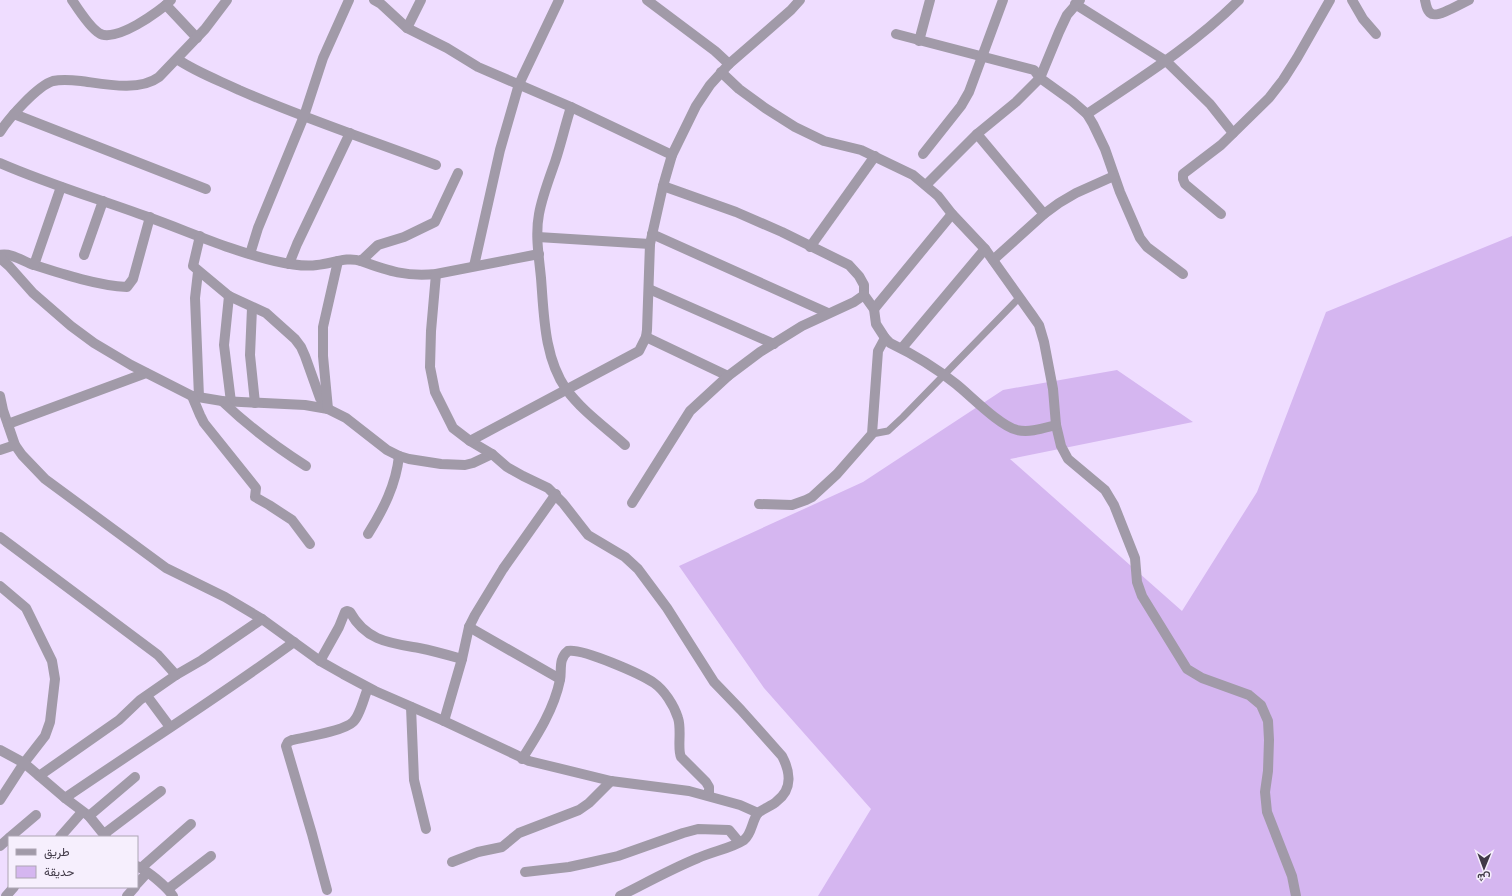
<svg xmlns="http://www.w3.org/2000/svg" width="1512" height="896" font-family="'Source Serif 4',Vazirmatn,serif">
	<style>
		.green { fill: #d5b6f0 }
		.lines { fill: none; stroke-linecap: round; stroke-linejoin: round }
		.service { stroke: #a19aa8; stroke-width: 7 }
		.minor { stroke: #a19aa8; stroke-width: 10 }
	</style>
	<rect width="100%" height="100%" fill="#efddff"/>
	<!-- green -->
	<path class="green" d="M1512,236V896H818L871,809L764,688L679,566L863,482L1003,390L1117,370L1193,422L1010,459L1182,611L1257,492L1326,312Z"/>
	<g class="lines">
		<!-- service -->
		<path class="service" d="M872,434L888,431L903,417L1020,297"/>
		<!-- minor -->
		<g class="minor">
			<path d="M72,0C78,9 90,28 99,33C114,44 161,11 171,0"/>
			<path d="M374,0L381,4L407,28L447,48L478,67L571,107L672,155"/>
			<path d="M647,0L715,51L729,64"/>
			<path d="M1352,0L1363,19L1376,34"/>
			<path d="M1425,0C1426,5 1427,12 1432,14C1439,17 1462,3 1469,0"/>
			<path d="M1075,4L1166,61L1210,104L1233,133"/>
			<path d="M166,5L197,38"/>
			<path d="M407,28L421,0"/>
			<path d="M896,34L1034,70L1040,78L1072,101L1087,114L1093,124L1105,149L1120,192L1140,238L1147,247L1183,274"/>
			<path d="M919,41L930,0"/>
			<path d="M177,59C196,72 218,80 239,90C303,118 370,140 436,165"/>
			<path d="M721,72L739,89L765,108L795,127L824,141L861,150L913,175L938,196L952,214L985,249L1032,315L1039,325L1044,342L1053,389L1056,425L1061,446L1068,459L1105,490L1114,505L1135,558L1137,582L1142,596L1187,669L1202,678L1249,695L1261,705L1268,721L1269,740L1268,771L1265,792L1267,812L1292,876L1296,896"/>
			<path d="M571,107C565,126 561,144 555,162C549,179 542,197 539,214C535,235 539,257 541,278C544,315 544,357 566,389C582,411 605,427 625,445"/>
			<path d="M14,114L206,189"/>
			<path d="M1087,114C1139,79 1194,45 1239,0"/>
			<path d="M0,132C9,118 37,86 53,81C62,79 72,80 81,81C104,84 139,92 159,77L205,29L227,0"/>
			<path d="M977,134L1044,214"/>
			<path d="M923,154L961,106L969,92L1003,0"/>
			<path d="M0,163C48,184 99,199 148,217C190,232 231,251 275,261C288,264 303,267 317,265C332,264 346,256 361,261L378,245L404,237L435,222L458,173"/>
			<path d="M926,185L977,134L1016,102L1040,78L1059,32L1067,15L1080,0"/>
			<path d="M663,186L736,212L782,232L849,265L859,276L864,285V295L874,309L876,324L885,338L890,343C913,354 936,368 956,384C971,396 1000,426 1017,430C1030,433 1044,428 1056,425"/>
			<path d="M1221,214L1185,184L1183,179V174L1221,145L1269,98L1283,80L1297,58L1330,0"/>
			<path d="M652,234L828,313"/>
			<path d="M200,236L193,266L229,296L266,313L295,339L301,347L305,356L320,398L328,409"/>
			<path d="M538,237L650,244"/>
			<path d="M810,247L875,156"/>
			<path d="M250,254L258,228L304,116L323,58L349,0"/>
			<path d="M0,255C11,252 24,262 34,265C62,274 99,286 127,287L133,279L150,217"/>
			<path d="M84,255L103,201"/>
			<path d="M0,258L9,266L33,293L71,326L94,343L131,365L192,396L222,401L305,405L328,409L346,418L387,450L399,456L409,459L441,464L465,465L473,463L492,454"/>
			<path d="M993,260L1044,214L1059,203L1076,193L1114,176"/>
			<path d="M361,261C389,271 406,277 436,274L539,254"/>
			<path d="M289,264L297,244L350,133"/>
			<path d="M34,265L61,187"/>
			<path d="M474,266L500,150L519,84L559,0"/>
			<path d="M198,272L195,298L199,397"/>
			<path d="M436,274L431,331L430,367L435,392L453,428L470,441L492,454L507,467L523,476L548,488L563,503L588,535L625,557L638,569L667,608L714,682L741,710L782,756C790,771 793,789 777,801C772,806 764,808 758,813"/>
			<path d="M649,289L774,344"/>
			<path d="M229,296L224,345L231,402"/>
			<path d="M252,308L250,355L255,403"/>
			<path d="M874,309L952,214"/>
			<path d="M646,337L728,376"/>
			<path d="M902,348L985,249"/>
			<path d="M0,396L3,410L15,445L22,455L45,479L166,568L225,597L262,619L320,661L343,674L375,691L444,721L529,761L611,781L689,791L740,805L758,813C752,820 752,834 744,840C730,849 713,851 698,858C671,869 646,883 620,896"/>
			<path d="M192,396L200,415L204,423L256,488L255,497L269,505L292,520L310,544"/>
			<path d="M222,401C248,426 276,447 306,466"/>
			<path d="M328,409L323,356V327L338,261"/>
			<path d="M8,424L146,373"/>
			<path d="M470,441L639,351L646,337L647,330L650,244L663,186L672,155L696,106L710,85L729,64L791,10L800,0"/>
			<path d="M0,450L15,445"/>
			<path d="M632,503L690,411L728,376L760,352L802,326L854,302L864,295"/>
			<path d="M759,504L792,505L806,500L812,497L837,474L872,434L878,351L885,338"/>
			<path d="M368,534C383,510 396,485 399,456"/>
			<path d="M0,537L158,655L176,675"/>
			<path d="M0,586L26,608L52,661L55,679L50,722L45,736L24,763L0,800"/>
			<path d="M469,627L560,679"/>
			<path d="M320,661L339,627L345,612L347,611L350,612C366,641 390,643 419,648C434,651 448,655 462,659"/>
			<path d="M147,696L170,727"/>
			<path d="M411,707L414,780L426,829"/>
			<path d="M444,721L462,659L469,627L475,615L503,569L556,494"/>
			<path d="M0,750L24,763L65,798L89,816L106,837"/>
			<path d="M522,759C538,734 554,709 560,680C562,670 558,659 568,651C582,648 641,674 654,683C664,690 674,705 678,718C682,730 677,749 681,757L706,782L709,787V795"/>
			<path d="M39,776L119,720L140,700L176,675L202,660L262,619"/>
			<path d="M65,798C141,746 219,697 294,642"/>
			<path d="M89,816L135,777"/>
			<path d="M104,834L161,791"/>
			<path d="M10,837L36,815"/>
			<path d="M60,837L82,812"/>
			<path d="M0,846L9,838"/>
			<path d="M452,862L478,852L502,847L519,833L579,810L589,803L611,781"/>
			<path d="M137,866C148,871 166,886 173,896"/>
			<path d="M141,868L191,824"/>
			<path d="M525,872L569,867L592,862L618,856L683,833L698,829L729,830L739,842"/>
			<path d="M137,884L147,873"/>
			<path d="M168,889L211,856"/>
			<path d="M327,890L312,834L286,746L288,742L292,740C306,737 344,731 353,722C360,716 364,697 368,688"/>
			<path d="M6,896L14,887"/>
			<path d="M127,896L135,887"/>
		</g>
	</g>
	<!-- legend -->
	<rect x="8" y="836" width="130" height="52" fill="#f6effd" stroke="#ada6b4"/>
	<rect x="16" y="849" width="20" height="6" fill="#a19aa8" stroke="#ada6b4"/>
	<text x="44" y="856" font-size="12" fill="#403947">طريق</text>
	<rect x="16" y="866" width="20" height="12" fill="#d5b6f0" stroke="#ada6b4"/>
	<text x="44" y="876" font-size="12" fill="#403947">حديقة</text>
	<!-- north arrow -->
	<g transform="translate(1484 868) rotate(181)" stroke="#f6effd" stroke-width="3" paint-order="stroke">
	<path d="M0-3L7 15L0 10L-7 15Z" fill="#403947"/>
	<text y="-6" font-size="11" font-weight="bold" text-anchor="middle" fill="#403947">ش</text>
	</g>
</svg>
